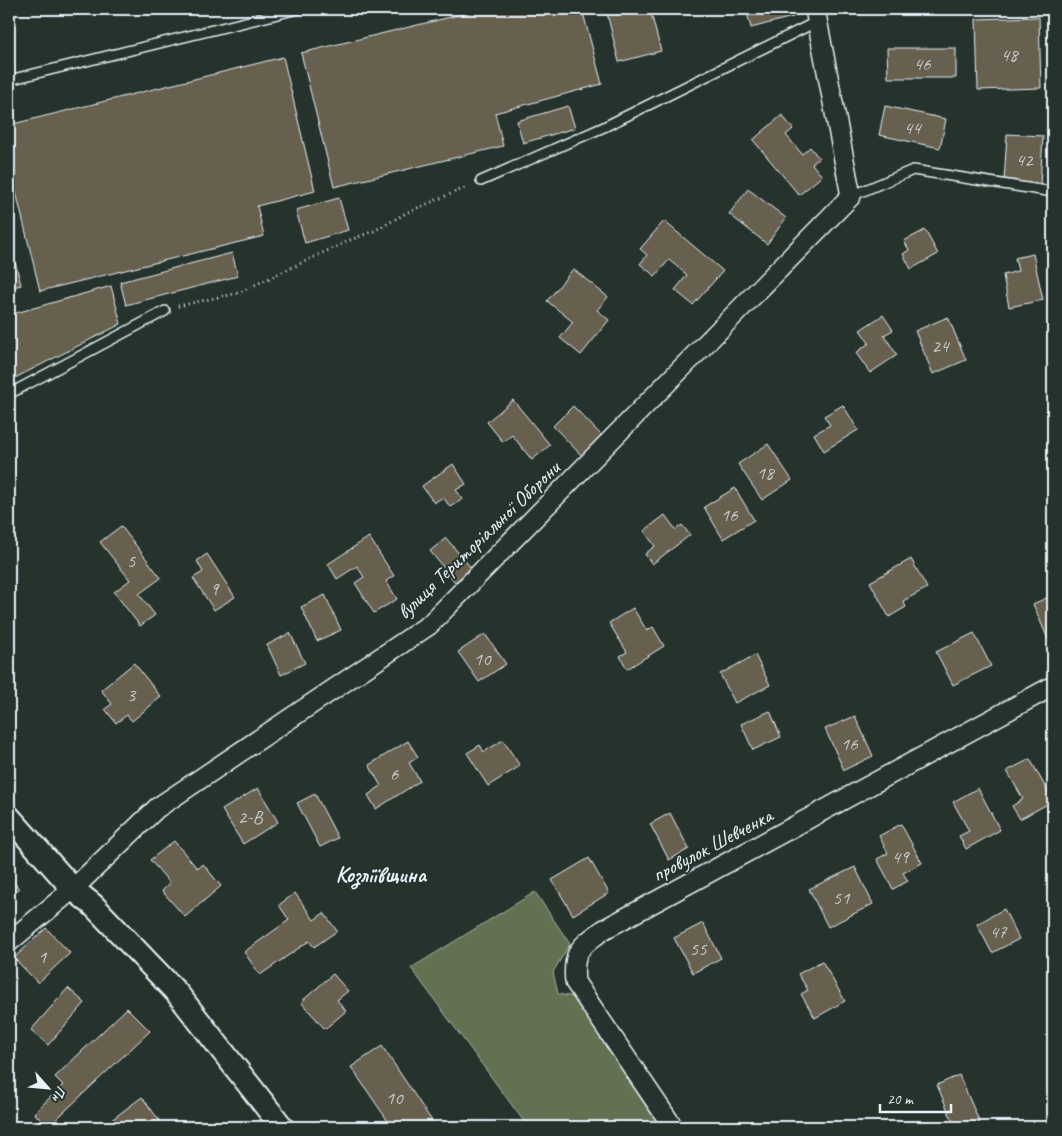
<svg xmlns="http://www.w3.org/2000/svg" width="1062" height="1136" font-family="Caveat,sans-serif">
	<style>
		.green { fill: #637153; stroke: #a6b1a6 }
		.building { fill: #67614f; stroke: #e8f1f8 }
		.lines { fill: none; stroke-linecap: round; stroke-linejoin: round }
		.service-casing { stroke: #e8f1f8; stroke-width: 12 }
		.minor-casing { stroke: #e8f1f8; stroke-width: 22 }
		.tertiary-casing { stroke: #e8f1f8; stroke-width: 26 }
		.path { stroke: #e8f1f8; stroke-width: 3; stroke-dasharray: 1 4; stroke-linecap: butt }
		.service { stroke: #26332d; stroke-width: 9 }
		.minor { stroke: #26332d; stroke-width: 19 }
		.tertiary { stroke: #26332d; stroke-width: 22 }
		.labels { text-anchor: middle; stroke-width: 4; stroke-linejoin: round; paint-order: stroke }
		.number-label { font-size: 19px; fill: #c8cdce }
		.street-label { font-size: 21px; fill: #e8f1f8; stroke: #26332d }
		.neighbourhood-label { font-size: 22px; font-weight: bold; fill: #e8f1f8; stroke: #26332d }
	</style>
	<rect width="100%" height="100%" fill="#26332d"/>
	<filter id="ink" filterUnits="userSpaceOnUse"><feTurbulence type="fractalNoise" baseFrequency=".02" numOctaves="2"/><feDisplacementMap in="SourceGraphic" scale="10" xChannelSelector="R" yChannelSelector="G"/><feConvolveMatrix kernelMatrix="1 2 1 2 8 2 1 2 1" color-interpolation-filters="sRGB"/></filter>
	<g filter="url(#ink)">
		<!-- green -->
		<path class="green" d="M535,892L570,944L553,972L558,994L574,997L664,1127H528L411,968Z"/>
		<!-- building -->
		<g class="building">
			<path d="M484,9H582L602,84L495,113L503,146L334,187L301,53Z"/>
			<path d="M606,9H650L661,51L619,62Z"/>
			<path d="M746,9H794L796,16L751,28Z"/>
			<rect x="912" y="9" width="36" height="3"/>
			<path d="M1039,17L1041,88L978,90L976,19Z"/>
			<path d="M887,48H956V78H888Z"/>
			<path d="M283,57L315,191L257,206L264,236L40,291L9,163V125Z"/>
			<path d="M568,106L575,128L523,143L517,121Z"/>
			<path d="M885,106L946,119L940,148L879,135Z"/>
			<path d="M782,115L793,129L786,135L802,154L810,147L819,158L812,164L822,176L799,195L753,140Z"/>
			<path d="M1007,134L1043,136L1040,185L1004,182Z"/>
			<path d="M748,189L786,218L767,244L729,214Z"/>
			<path d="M339,198L348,230L305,243L296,210Z"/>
			<path d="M664,221L723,271L693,305L675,290L687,275L669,260L655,276L640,264L647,255L640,249Z"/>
			<path d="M925,230L938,254L911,269L903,254L909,250L904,241Z"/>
			<path d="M9,238L21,285L9,288Z"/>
			<path d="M232,253L238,276L126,305L120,282Z"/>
			<path d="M1033,254L1043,300L1009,307L1003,275L1018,271L1015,258Z"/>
			<path d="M573,269L608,297L597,310L609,320L581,355L560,338L573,322L547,301Z"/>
			<path d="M111,286L121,324L9,381V315Z"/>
			<path d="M883,315L893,330L884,335L897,355L870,373L856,353L869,343L860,330Z"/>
			<path d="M948,317L966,360L933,374L915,331Z"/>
			<path d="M513,400L550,445L532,460L512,435L503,442L487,422Z"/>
			<path d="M843,405L858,430L824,451L814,434L830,425L824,416Z"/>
			<path d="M573,406L605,439L585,459L553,426Z"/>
			<path d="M768,444L792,480L762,500L738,464Z"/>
			<path d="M453,464L466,484L456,490L463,499L450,507L443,497L434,503L422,486Z"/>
			<path d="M735,488L754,520L723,539L704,507Z"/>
			<path d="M665,515L676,530L682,525L690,535L652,564L645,554L655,546L644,531Z"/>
			<path d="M121,526L161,578L139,594L155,615L140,626L114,592L130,580L100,542Z"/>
			<path d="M369,537L394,576L386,581L397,599L374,613L355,583L364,577L357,566L337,579L328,564Z"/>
			<path d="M446,538L472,569L455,582L430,551Z"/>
			<path d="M207,554L235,597L214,610L193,578L203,572L197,561Z"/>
			<path d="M911,559L927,588L903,601L906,607L889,617L870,582Z"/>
			<path d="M325,595L341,630L317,641L301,607Z"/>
			<path d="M1053,595V637L1048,639L1033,604Z"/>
			<path d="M633,608L647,631L653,627L664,646L627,669L620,656L627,652L609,623Z"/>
			<path d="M290,633L305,663L281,675L267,645Z"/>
			<path d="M974,633L991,666L953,685L936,652Z"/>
			<path d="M485,634L506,664L479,682L458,652Z"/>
			<path d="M755,655L770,685L735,703L720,674Z"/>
			<path d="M134,663L161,697L132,721L127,715L116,723L105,709L112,704L101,690Z"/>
			<path d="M770,711L781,737L753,750L741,724Z"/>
			<path d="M855,716L873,756L844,770L825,729Z"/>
			<path d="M503,740L520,766L488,786L467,753L480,745L484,752Z"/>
			<path d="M408,741L418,757L409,763L420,781L376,809L368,795L381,786L369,765Z"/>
			<path d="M1030,759L1053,801L1020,819L1012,806L1023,799L1007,771Z"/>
			<path d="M258,788L278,822L243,844L222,810Z"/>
			<path d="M978,788L1000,830L966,849L959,836L969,831L953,802Z"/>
			<path d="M315,794L338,838L320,847L297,803Z"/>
			<path d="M670,813L689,849L669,860L650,824Z"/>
			<path d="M901,824L922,863L903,873L908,881L893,889L877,859L888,853L879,836Z"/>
			<path d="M174,841L197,868L203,864L221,886L185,917L162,891L170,883L150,860Z"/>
			<path d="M589,858L609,893L573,915L552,880Z"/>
			<path d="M855,867L873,904L828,927L809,889Z"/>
			<path d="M9,875L19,889L9,897Z"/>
			<path d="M295,893L314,920L324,913L337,931L314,947L309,941L260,975L244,952L289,920L279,905Z"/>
			<path d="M1004,909L1019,939L992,953L977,924Z"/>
			<path d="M703,923L721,958L693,973L674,938Z"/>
			<path d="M46,928L70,953L38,983L14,958Z"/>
			<path d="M822,961L845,1001L815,1018L801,994L808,990L798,974Z"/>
			<path d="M333,974L348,991L337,1000L346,1011L325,1029L301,1002Z"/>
			<path d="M68,988L85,1003L48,1045L31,1030Z"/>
			<path d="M127,1008L150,1031L48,1127L34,1113L63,1085L55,1077Z"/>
			<path d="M382,1046L436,1127H392L351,1067Z"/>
			<path d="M959,1075L980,1123L969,1127H955L937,1085Z"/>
			<path d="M142,1097L164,1127H102Z"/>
		</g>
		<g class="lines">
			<defs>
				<g id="service">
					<path d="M9,80L298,9"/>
					<path d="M481,181L604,127L818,21"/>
					<path d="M851,196L913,170L1053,192"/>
					<path d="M9,394L165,311"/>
				</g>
				<g id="minor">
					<path d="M9,942L73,889L157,808L429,625L851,196L815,9"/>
					<path d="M673,1127L575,982C572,951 580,947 603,930L1053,686"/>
				</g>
				<path id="tertiary" d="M9,817L73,889L93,905L177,993L282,1127"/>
			</defs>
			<!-- service casing -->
			<use href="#service" class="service-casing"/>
			<!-- minor casing -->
			<use href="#minor" class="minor-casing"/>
			<!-- tertiary casing -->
			<use href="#tertiary" class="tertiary-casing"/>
			<!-- path -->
			<path class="path" d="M178,306L238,293L350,240L374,231L408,212L467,187"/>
			<!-- service -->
			<use href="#service" class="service"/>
			<!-- minor -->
			<use href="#minor" class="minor"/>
			<!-- tertiary -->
			<use href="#tertiary" class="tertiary"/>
		</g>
	</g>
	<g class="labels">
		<!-- number labels -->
		<g class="number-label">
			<text x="1009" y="61">48</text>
			<text x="922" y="70">46</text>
			<text x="912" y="134">44</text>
			<text x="1024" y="166">42</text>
			<text x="940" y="352">24</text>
			<text x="765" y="479">18</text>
			<text x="729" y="521">16</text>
			<text x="131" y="567">5</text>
			<text x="214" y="595">9</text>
			<text x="482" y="665">10</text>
			<text x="131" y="701">3</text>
			<text x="849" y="750">16</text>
			<text x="394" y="780">6</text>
			<text x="250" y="823">2-В</text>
			<text x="900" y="863">49</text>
			<text x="841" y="904">51</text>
			<text x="998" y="938">47</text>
			<text x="698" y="955">55</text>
			<text x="42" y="963">1</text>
			<text x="394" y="1104">10</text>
		</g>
		<!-- street labels -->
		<g class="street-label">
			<text transform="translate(478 540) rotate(-44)" y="7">вулиця Територіальної Оборони</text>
			<text transform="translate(712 845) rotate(-28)" y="7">провулок Шевченка</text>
		</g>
		<!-- neighbourhood labels -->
		<g class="neighbourhood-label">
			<text x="381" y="882">Козліївщина</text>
		</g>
	</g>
	<!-- margin -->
	<rect width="1062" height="1136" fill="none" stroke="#26332d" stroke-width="30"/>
	<rect x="15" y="15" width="1032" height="1106" fill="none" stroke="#e8f1f8" stroke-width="2" filter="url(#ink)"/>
	<!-- north arrow -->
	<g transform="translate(48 1088) rotate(117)" stroke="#26332d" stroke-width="4" paint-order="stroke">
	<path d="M0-4L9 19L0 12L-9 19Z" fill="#e8f1f8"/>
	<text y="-8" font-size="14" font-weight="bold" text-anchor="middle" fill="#e8f1f8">Пн</text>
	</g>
	<!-- scale -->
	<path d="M880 1104v8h71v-8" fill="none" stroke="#e8f1f8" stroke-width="2.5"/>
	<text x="887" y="1104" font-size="15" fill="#e8f1f8" stroke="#26332d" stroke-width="4" paint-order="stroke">20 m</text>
</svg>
